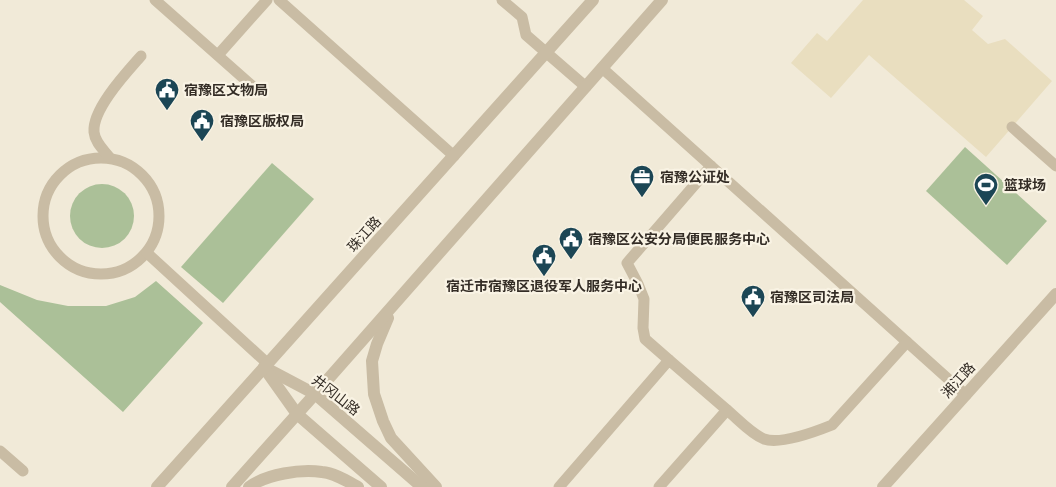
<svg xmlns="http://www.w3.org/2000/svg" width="1056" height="487" font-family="Arial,'Noto Sans SC',sans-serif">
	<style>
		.green { fill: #abc098 }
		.plaza { fill: #e9debf }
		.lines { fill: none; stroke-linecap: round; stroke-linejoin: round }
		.service { stroke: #c9bca4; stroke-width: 11 }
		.minor { stroke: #c9bca4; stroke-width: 12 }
		.tertiary { stroke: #c9bca4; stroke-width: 12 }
		.labels { text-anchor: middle; stroke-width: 4.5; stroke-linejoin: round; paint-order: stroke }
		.poi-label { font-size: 14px; font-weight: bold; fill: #342d26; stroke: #f9f3e4; text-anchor: start }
		.street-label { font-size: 14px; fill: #342d26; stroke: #f9f3e4 }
	</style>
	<rect width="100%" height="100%" fill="#f1ead8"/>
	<!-- green -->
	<g class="green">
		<path d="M965,147L1047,221L1007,265L926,191Z"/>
		<path d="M272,163L314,199L223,303L181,267Z"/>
		<circle cx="102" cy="216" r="32"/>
		<path d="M156,281L203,323L123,412L0,302V285L37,300L68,306H106L135,297Z"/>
	</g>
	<!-- plaza -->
	<path class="plaza" d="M863,0H964L983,16L972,30L988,44L1005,39L1052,81L986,157L869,55L831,98L791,63L817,33L827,41Z"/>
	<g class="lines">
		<!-- service -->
		<g class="service">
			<path d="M155,0L259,92"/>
			<path d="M279,0L454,156"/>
			<path d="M502,0L522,17L526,35L586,87"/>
			<path d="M218,55L267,0"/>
			<path d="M602,68L966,395"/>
			<path d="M1012,127L1056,166"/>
			<circle cx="101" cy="216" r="58"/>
			<path d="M110,158C104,150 95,143 94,132C92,109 127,72 141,56"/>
			<path d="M147,253L267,363"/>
			<path d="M669,360L645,339L643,328L644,299L638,284L627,263L711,166"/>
			<path d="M727,410C738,419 750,433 764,439C780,445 817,431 832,425L907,342"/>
			<path d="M0,451L23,471"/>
			<path d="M559,487L669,360L727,410L659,487"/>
		</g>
		<!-- minor -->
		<path class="minor" d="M883,487L1056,294"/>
		<!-- tertiary -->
		<g class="tertiary">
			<path d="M388,318L377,344L372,361L374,394L383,421L391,438L436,487"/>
			<path d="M264,367L315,394L422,487"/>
			<path d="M265,369L297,414L381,487"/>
			<path d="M157,487L593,0"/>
			<path d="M232,487L315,394L662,0"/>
			<path d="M249,487C267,474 300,469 322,472C334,473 347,481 358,487"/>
		</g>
	</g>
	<!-- icons -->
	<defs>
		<symbol id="civic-pin" viewBox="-11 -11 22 30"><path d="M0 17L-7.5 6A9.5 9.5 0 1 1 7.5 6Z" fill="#1c4655" stroke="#f9f3e4"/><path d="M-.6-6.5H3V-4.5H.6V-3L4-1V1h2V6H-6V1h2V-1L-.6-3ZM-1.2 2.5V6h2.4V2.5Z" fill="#fff"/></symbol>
		<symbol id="office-pin" viewBox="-11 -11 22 30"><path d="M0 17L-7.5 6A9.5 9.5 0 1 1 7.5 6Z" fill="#1c4655" stroke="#f9f3e4"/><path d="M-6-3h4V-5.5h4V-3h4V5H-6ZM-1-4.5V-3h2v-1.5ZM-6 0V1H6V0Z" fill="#fff"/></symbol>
		<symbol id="stadium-pin" viewBox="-11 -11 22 30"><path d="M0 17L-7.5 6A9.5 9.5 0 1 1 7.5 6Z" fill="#1c4655" stroke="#f9f3e4"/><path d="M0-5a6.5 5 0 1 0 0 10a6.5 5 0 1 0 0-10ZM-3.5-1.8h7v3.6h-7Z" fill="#fff"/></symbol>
	</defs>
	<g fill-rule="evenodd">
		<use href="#civic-pin" x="153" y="76" width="28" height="38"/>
		<use href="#civic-pin" x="188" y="107" width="28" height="38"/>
		<use href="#office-pin" x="628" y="163" width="28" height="38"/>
		<use href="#stadium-pin" x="972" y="171" width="28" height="38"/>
		<use href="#civic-pin" x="557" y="225" width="28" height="38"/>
		<use href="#civic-pin" x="530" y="242" width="28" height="38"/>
		<use href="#civic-pin" x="739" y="283" width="28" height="38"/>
	</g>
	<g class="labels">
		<!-- poi labels -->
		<g class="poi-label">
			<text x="184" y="95">宿豫区文物局</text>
			<text x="220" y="126">宿豫区版权局</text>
			<text x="660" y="182">宿豫公证处</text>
			<text x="1004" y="190">篮球场</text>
			<text x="588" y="244">宿豫区公安分局便民服务中心</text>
			<text x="544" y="291" text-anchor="middle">宿迁市宿豫区退役军人服务中心</text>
			<text x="770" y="302">宿豫区司法局</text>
		</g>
		<!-- street labels -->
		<g class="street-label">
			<text transform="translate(364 234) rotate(-48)" y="5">珠江路</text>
			<text transform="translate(958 380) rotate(-48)" y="5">湘江路</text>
			<text transform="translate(336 395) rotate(38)" y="5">井冈山路</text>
		</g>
	</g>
</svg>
